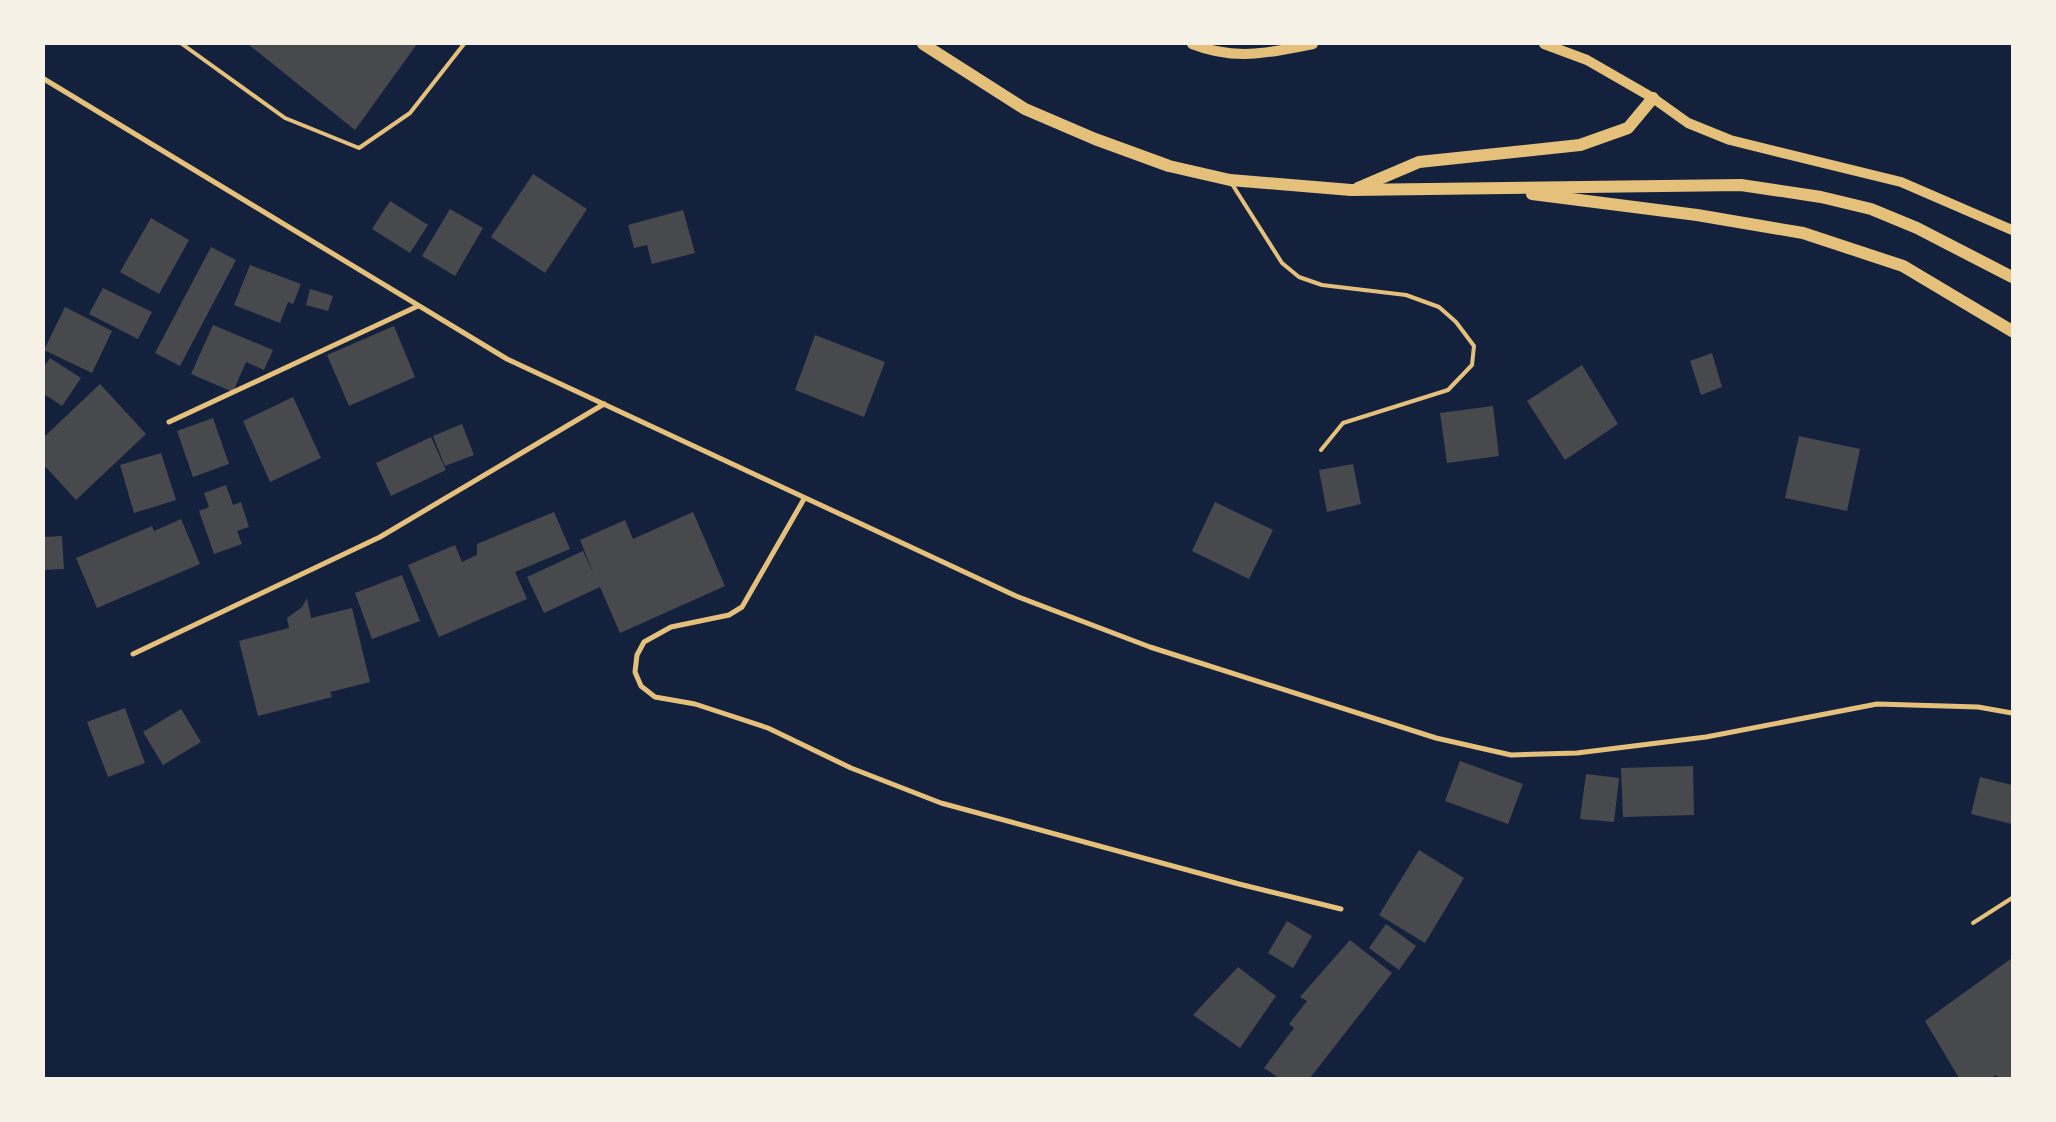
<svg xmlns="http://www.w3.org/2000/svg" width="2056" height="1122" font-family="Roboto,sans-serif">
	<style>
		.building { fill: #48494c }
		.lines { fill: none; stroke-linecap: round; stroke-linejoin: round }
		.service { stroke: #e5c07b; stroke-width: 4 }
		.minor { stroke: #e5c07b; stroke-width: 5 }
		.secondary { stroke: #e5c07b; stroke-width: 10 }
		.primary { stroke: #e5c07b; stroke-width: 12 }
	</style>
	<rect width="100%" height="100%" fill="#14213d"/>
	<!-- building -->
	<g class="building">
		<path d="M248,44H417L355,130Z"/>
		<path d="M533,174L587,209L545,273L491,237Z"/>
		<path d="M390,201L428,225L410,253L372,229Z"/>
		<path d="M450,209L483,228L455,276L422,256Z"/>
		<path d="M683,210L695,253L652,264L647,245L634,248L628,225Z"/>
		<path d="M151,218L189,240L159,294L120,272Z"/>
		<path d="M211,247L236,260L180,366L155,353Z"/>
		<path d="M250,265L301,284L293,304L288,302L280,323L234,305Z"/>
		<path d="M103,288L152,312L138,339L89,314Z"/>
		<path d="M310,289L333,296L328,311L306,305Z"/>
		<path d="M65,307L112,331L92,373L44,350Z"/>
		<path d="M213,325L273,350L264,370L246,362L233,392L191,374Z"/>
		<path d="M394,326L415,377L349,406L327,355Z"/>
		<path d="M815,335L885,362L864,417L795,390Z"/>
		<path d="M1712,353L1722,387L1701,395L1690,361Z"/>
		<path d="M50,358L81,378L62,406L44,394V367Z"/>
		<path d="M1582,365L1618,424L1565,460L1527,401Z"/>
		<path d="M100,384L146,434L76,500L44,465V437Z"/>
		<path d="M293,397L321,458L270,482L243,421Z"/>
		<path d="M1493,406L1499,456L1447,463L1440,413Z"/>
		<path d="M213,418L229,464L193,477L177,431Z"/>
		<path d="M462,424L474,455L445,466L433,436Z"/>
		<path d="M1799,436L1860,449L1847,511L1785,498Z"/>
		<path d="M431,437L446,470L391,496L376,463Z"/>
		<path d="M161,453L176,500L134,513L120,465Z"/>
		<path d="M1353,464L1361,504L1327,512L1319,470Z"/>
		<path d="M226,485L233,505L241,502L249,527L237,531L242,544L214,554L199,511L209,507L204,493Z"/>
		<path d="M1215,502L1273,530L1249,579L1192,551Z"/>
		<path d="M554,512L570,549L515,572L527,599L439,637L408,565L455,545L462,562L477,555V544Z"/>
		<path d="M693,512L725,586L620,633L600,587L544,613L527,577L583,551L594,574L580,540L625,520L633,539Z"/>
		<path d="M181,519L200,564L97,608L76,558L152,526L154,531Z"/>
		<path d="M62,536L64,569L44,570V537Z"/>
		<path d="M402,575L420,621L372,639L355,593Z"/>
		<path d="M307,598L311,618L352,608L370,682L330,692L332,697L258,716L239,641L289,628L287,618L302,607Z"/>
		<path d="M125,708L145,763L108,777L87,722Z"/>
		<path d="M181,709L201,742L163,765L143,732Z"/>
		<path d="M1460,761L1523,784L1508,824L1445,801Z"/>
		<path d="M1693,766L1694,815L1623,817L1621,768Z"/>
		<path d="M1586,774L1619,778L1614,822L1580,819Z"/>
		<path d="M1980,777L2012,785V824L1971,814Z"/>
		<path d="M1419,850L1464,878L1425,943L1379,915Z"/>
		<path d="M1287,921L1312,936L1293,968L1268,953Z"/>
		<path d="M1386,924L1416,946L1399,970L1369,948Z"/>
		<path d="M1350,940L1392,973L1310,1078H1279L1264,1068L1294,1028L1289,1024L1307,1001L1300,997Z"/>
		<path d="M2012,958V1078H1998L1996,1075L1991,1078H1959L1925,1021Z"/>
		<path d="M1238,967L1276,996L1240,1048L1193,1015Z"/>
	</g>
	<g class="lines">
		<!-- service -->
		<g class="service">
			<path d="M182,44L285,118L359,148L410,113L464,44"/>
			<path d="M1232,184L1282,263L1299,277L1322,285L1406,295L1439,307L1456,322L1474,346L1472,365L1448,390L1343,423L1321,450"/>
			<path d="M1973,923L2012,898"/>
		</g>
		<!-- minor -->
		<g class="minor">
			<path d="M44,79L507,359L1016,596L1150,647L1436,738L1511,755L1577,753L1706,737L1877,704L1978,707L2012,713"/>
			<path d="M169,422L418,306"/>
			<path d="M804,499L742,607L729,615L671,627L644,642L637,655L635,672L641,686L655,697L695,704L768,728L851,768L941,803L1239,884L1341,909"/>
			<path d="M133,654L380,537L604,404"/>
		</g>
		<!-- secondary -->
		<g class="secondary">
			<path d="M1192,44C1235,61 1269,53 1313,44"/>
			<path d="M1544,44L1587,60L1653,98L1688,123L1730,140L1901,182L2012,230"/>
		</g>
		<!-- primary -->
		<g class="primary">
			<path d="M923,44L1025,109L1095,139L1169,166L1230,180L1351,190L1741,185L1821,197L1871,209L1917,228L2012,277"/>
			<path d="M1358,188L1419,162L1580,145L1628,128L1653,98"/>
			<path d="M1532,194L1697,215L1803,233L1903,266L2012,331"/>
		</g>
	</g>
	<!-- border -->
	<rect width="2056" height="1122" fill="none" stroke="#f6f1e7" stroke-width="90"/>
</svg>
